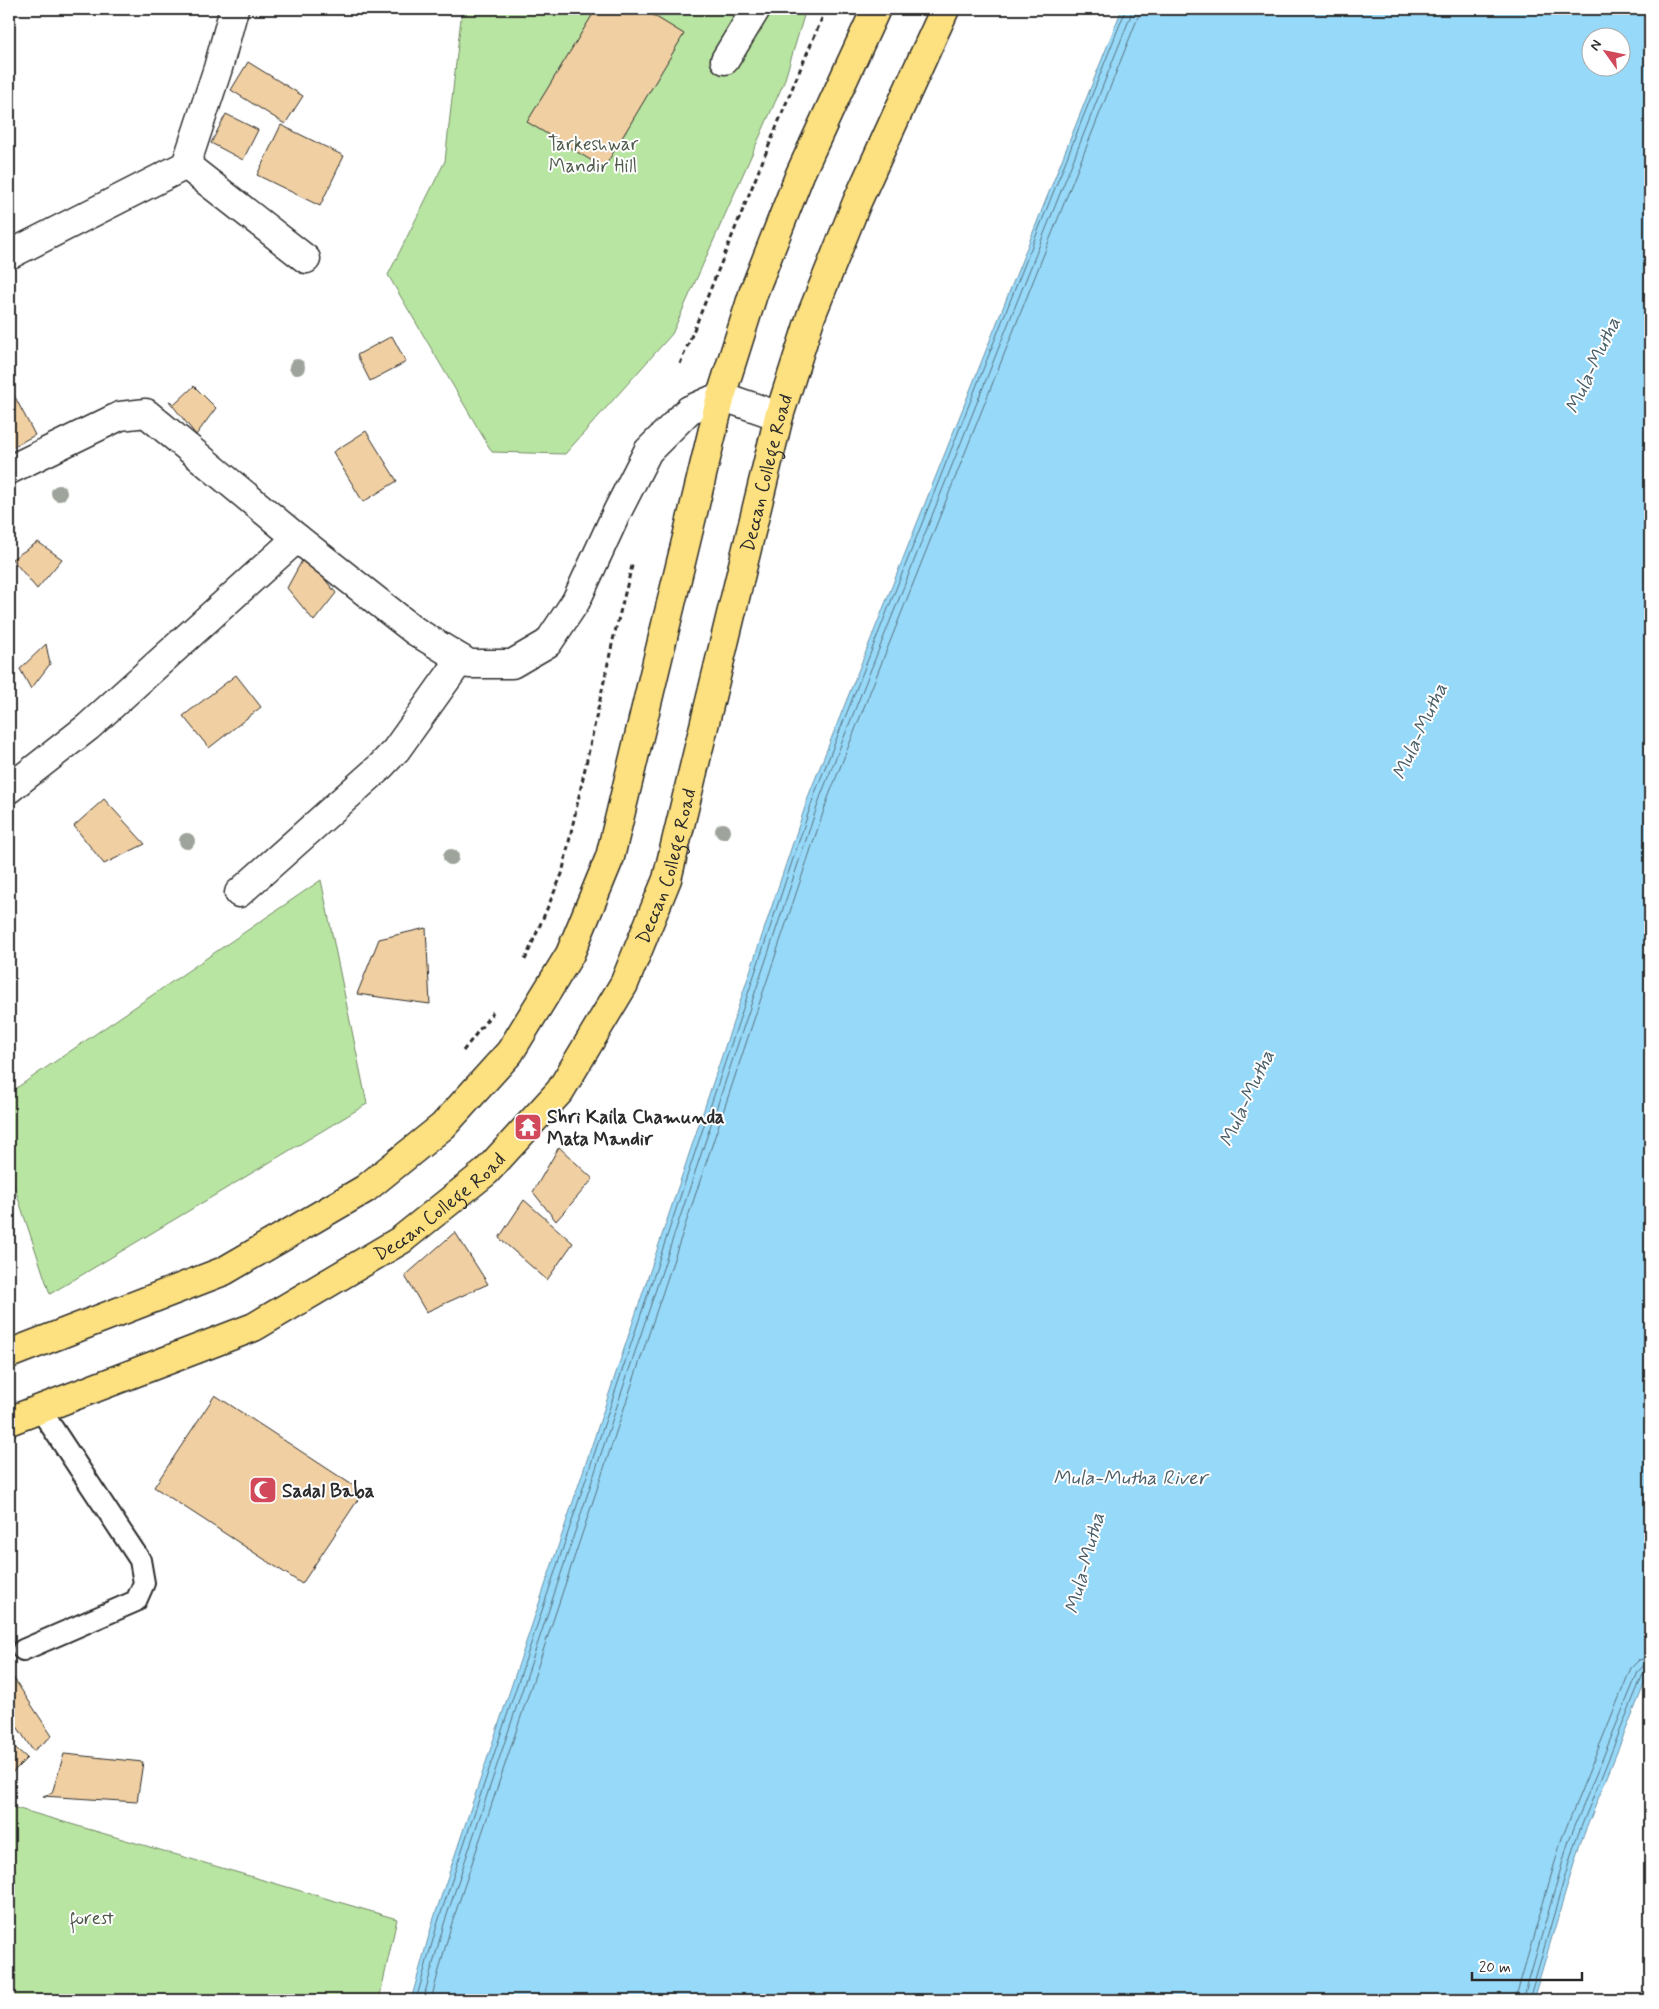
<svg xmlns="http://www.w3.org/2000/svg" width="1659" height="2009" font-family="Mynerve,sans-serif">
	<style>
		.green { fill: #b9e5a2; stroke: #728866 }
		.water { fill: #97d9f9; stroke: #6c93a7; fill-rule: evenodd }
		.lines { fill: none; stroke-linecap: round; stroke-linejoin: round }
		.shore { stroke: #56717d; stroke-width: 1 }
		.building { fill: #f0cfa2; stroke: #2b2b2b }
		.service-casing { stroke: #2b2b2b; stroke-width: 24 }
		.minor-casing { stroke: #2b2b2b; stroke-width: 31 }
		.primary-casing { stroke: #2b2b2b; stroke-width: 31 }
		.path { stroke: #2b2b2b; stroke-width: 3; stroke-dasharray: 5 4; stroke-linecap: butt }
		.service { stroke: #fff; stroke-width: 20 }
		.minor { stroke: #fff; stroke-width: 28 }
		.primary { stroke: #fde080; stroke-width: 28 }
		.tree { fill: #9ea49b }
		.labels { text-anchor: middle; stroke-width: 4; stroke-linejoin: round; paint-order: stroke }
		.park-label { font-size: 19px; fill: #4e5a49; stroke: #fff }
		.street-label { font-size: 19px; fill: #2b2b2b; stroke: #fff }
		.poi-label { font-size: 19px; font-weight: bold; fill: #2b2b2b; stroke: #fff; text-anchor: start }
		.water-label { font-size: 20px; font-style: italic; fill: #4b5f69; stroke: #fff }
	</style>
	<rect width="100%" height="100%" fill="#fff"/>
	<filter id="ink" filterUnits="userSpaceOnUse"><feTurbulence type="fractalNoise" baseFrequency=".02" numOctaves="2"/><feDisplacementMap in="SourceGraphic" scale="10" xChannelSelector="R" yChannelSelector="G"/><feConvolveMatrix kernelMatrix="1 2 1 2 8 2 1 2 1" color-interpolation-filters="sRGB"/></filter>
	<g filter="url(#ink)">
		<!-- green -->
		<g class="green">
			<path d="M462,9H806L784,82L672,334L565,454L492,452L388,275L445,161Z"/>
			<path d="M321,880L367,1104L50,1294L9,1171V1093Z"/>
			<path d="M9,1806L397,1919L379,2000H9Z"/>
		</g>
		<!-- water -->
		<path class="water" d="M1122,9H1650V1670L1580,1844L1533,2000H411L433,1921L810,792ZM1592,38H1622V68H1592Z"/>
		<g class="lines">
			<!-- shore -->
			<g class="shore">
				<path d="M416,2000L438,1922L815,793L1126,9"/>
				<path d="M423,2000L444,1924L821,795L1131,15L1132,9"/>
				<path d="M431,2000L451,1926L828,798L1138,17L1140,9"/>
				<path d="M1515,2000L1562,1838L1631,1668L1639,1660L1650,1657"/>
				<path d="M1523,2000L1569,1840L1638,1672L1643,1666L1650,1664"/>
				<path d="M1529,2000L1575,1842L1643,1674L1650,1671"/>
			</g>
		</g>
		<!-- building -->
		<g class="building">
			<path d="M596,9H643L684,34L604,168L527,122Z"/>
			<path d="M248,62L303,96L285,124L231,90Z"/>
			<path d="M226,114L258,130L243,160L211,143Z"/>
			<path d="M281,125L344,156L320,206L257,175Z"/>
			<path d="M392,336L406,362L370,381L357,355Z"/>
			<path d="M194,386L216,408L196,435L169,401L175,404Z"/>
			<path d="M15,397L35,435L9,449V401Z"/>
			<path d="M366,431L397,481L363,502L333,452Z"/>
			<path d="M38,542L62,559L37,589L12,559Z"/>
			<path d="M305,555L336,593L314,621L287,588Z"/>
			<path d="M46,644L50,664L31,689L20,669Z"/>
			<path d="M236,675L261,707L209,748L183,716Z"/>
			<path d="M104,799L145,844L104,864L74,826Z"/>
			<path d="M426,928L430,1004L357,994L379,939Z"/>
			<path d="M559,1147L593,1179L556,1221L533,1192Z"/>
			<path d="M524,1200L573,1243L547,1280L499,1238Z"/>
			<path d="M455,1232L488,1284L426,1312L405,1276Z"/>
			<path d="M215,1395L363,1492L302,1584L154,1487Z"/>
			<path d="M9,1671L52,1736L33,1751L9,1714Z"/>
			<path d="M9,1742L27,1758L9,1776Z"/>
			<path d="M64,1754L143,1762L137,1802L43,1796L52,1793Z"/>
		</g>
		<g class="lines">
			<defs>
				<path id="service" d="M23,1650L136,1601L144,1583L140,1560L40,1409"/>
				<g id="minor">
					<path d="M725,60L756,9"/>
					<path d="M186,165L306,259"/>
					<path d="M9,255L186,165L218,68L234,9"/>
					<path d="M9,470L120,416L146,413L297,538L415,631L469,664H512L548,643L576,601L617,512L648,451L689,410L721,396L779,416"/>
					<path d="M9,789L88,727L297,538"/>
					<path d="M239,893L380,767L396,750L461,659"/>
				</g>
				<g id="primary">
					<path d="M9,1354L224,1271L365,1189L443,1126L510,1052L570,954L610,857L721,396L754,291L800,174L876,9"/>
					<path id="s1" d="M9,1421L254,1327L401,1240L486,1172L560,1091L624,984L667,879L779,416L811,316L857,202L945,9"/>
				</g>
			</defs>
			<!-- service casing -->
			<use href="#service" class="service-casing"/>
			<!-- minor casing -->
			<use href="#minor" class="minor-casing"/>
			<!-- primary casing -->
			<use href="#primary" class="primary-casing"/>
			<!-- path -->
			<g class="path">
				<path d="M680,364L796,79L826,9"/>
				<path d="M525,960L562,874L613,640L633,562"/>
				<path d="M463,1051L493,1012"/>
			</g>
			<!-- service -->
			<use href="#service" class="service"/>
			<!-- minor -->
			<use href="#minor" class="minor"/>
			<!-- primary -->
			<use href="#primary" class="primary"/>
		</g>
		<!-- trees -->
		<g class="tree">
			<circle cx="297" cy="367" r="8"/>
			<circle cx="59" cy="493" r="8"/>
			<circle cx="723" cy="831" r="8"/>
			<circle cx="187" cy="841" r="8"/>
			<circle cx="451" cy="857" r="8"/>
		</g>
	</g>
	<!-- icons -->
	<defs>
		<symbol id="temple-square" viewBox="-11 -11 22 22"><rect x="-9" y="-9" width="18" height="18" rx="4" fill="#d1495b" stroke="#fff"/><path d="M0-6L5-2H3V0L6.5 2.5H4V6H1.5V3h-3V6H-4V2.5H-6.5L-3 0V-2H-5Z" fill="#fff"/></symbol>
		<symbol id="mosque-square" viewBox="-11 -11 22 22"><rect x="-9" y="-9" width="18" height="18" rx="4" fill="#d1495b" stroke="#fff"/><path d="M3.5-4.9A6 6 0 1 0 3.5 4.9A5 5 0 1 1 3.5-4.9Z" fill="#fff"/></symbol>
	</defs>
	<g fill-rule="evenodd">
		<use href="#temple-square" x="512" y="1111" width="32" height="32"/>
		<use href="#mosque-square" x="247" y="1474" width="32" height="32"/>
	</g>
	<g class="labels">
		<!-- park labels -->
		<g class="park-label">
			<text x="593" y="150">Tarkeshwar<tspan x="593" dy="22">Mandir Hill</tspan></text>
			<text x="92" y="1924">forest</text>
		</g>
		<!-- street labels -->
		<g class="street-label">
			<text dy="7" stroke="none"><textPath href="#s1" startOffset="1308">Deccan College Road</textPath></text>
			<text dy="7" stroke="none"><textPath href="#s1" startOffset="902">Deccan College Road</textPath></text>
			<text dy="7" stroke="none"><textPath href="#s1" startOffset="484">Deccan College Road</textPath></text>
		</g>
		<!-- poi labels -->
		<g class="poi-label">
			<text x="547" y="1123">Shri Kaila Chamunda<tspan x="547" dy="22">Mata Mandir</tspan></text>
			<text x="282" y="1497">Sadal Baba</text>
		</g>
		<!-- water labels -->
		<g class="water-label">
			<text transform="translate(1592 365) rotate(-65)" y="7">Mula-Mutha</text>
			<text transform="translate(1419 731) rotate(-65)" y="7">Mula-Mutha</text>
			<text transform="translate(1246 1098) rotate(-65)" y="7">Mula-Mutha</text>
			<text x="1130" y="1484">Mula-Mutha River</text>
			<text transform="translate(1084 1563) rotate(-75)" y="7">Mula-Mutha</text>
		</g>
	</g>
	<!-- margin -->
	<rect width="1659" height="2009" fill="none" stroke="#fff" stroke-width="30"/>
	<rect x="15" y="15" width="1629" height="1979" fill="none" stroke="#2b2b2b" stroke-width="2" filter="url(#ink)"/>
	<!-- north arrow -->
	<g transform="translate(1606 52) rotate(303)"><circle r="24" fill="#ffffff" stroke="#aaaaaa"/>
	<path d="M0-4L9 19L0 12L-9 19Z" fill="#d1495b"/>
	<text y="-8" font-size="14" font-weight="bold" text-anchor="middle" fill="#2b2b2b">N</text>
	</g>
	<!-- scale -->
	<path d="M1472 1972v8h110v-8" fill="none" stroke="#2b2b2b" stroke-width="2.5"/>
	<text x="1479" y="1972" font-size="15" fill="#2b2b2b" stroke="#ffffff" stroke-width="4" paint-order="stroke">20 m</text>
</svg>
